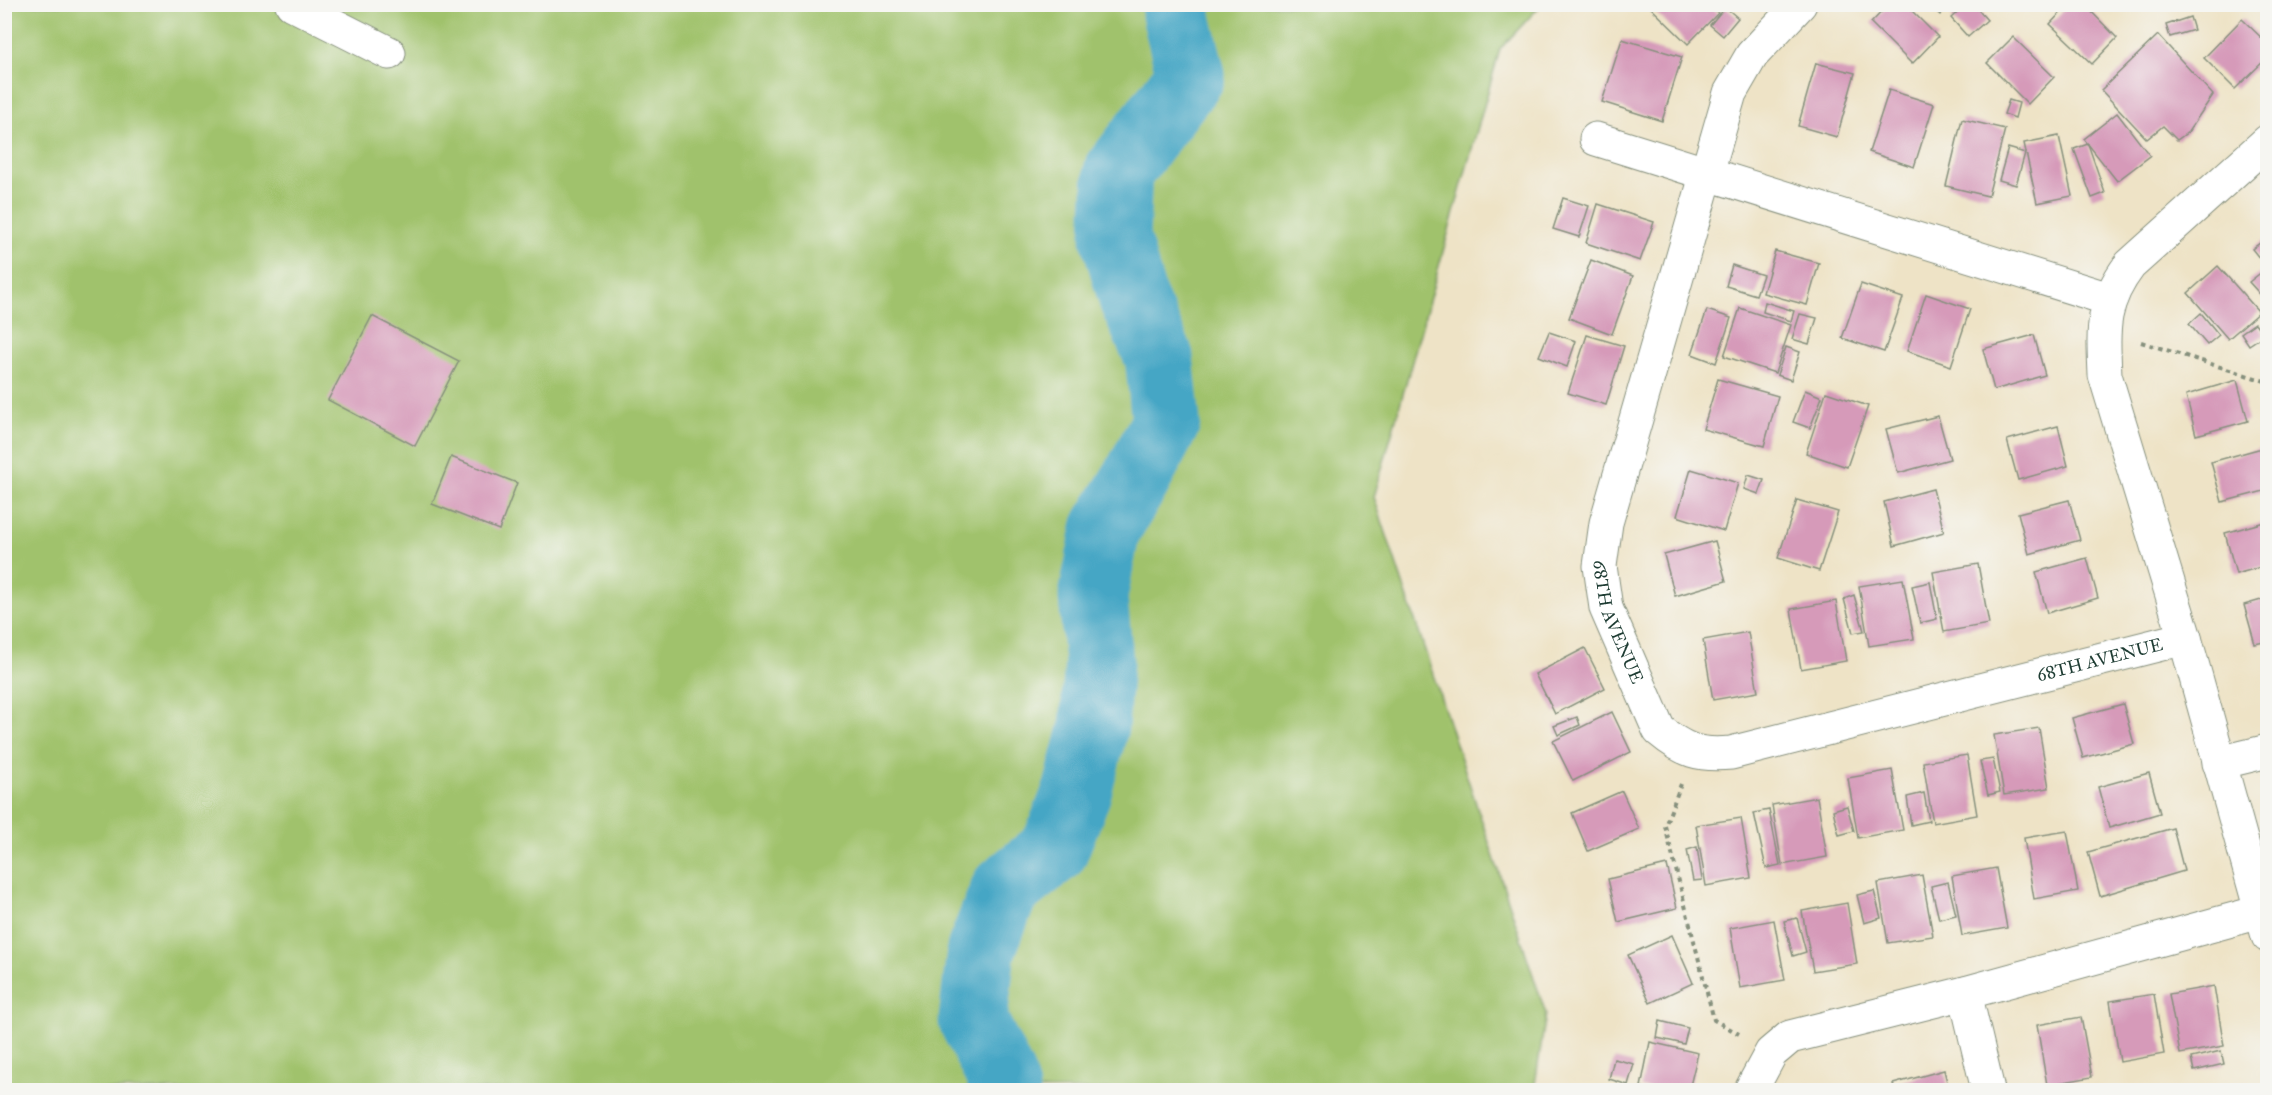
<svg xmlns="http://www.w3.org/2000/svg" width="2272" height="1095" font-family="'IM FELL Great Primer',serif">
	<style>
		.green { fill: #a0c26c; stroke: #608050; stroke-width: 1.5 }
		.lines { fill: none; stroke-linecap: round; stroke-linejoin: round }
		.river { stroke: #45a6c5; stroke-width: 69 }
		.building { fill: #d69ab9 }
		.minor-casing { stroke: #86907d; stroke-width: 35 }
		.path { stroke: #86907d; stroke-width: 4; stroke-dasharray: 4.5 4.5; stroke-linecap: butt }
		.minor { stroke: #fff; stroke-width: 33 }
		.labels { text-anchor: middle; stroke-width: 5; stroke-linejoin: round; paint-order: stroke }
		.street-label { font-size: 18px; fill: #1f3d34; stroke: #f6f6f2 }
	</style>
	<rect width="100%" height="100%" fill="#f6f6f2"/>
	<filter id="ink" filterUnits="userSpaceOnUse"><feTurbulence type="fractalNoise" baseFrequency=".0167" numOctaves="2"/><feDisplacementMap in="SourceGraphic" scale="12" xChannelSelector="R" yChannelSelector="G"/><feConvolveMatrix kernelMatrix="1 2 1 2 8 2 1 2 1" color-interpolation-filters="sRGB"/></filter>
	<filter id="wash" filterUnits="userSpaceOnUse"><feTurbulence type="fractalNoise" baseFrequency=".008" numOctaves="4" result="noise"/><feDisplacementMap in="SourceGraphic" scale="24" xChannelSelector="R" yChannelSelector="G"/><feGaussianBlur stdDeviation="1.35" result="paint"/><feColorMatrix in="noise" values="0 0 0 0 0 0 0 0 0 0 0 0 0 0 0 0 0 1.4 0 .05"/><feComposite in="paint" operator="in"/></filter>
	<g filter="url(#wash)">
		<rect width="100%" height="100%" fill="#eee3c6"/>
		<!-- green -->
		<path class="green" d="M5,5H1541L1500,49L1374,497L1546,1014L1534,1090H5Z"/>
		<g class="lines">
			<!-- river -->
			<path class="river" d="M1005,1090L1002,1079L973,1020L981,950L1005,889L1054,850L1077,792L1094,726L1099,662L1093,597L1106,529L1137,478L1166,422L1159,357L1133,299L1115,237L1118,172L1191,75L1176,14L1177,4"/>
		</g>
		<g id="blocks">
			<!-- building -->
			<g class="building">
				<path d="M1647,4H1709L1718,13L1688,44Z"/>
				<path d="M1889,4H1905L1938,37L1912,64L1871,23Z"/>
				<path d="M1929,4H1951L1940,15Z"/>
				<path d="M1966,4H1973L1987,20L1968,37L1951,18Z"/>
				<path d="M2069,4H2084L2117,38L2092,64L2050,24Z"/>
				<path d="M1725,7L1738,18L1723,36L1710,25Z"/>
				<path d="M2190,17L2194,30L2170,37L2166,25Z"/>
				<path d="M2242,19L2268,44V57L2235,89L2204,58Z"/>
				<path d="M2158,35L2213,95L2188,132L2177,140L2163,126L2147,139L2101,90Z"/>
				<path d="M2013,37L2054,77L2028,104L1987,63Z"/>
				<path d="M1622,39L1682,57L1662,121L1602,102Z"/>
				<path d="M1816,63L1855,73L1837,137L1798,126Z"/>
				<path d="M1889,90L1934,104L1914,167L1869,152Z"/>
				<path d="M2009,100L2019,103L2015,118L2004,114Z"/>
				<path d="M2117,113L2150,156L2117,181L2084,139Z"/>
				<path d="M1962,119L2005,129L1988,196L1946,186Z"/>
				<path d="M2059,136L2072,196L2037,203L2024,143Z"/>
				<path d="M2088,144L2105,193L2092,198L2074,149Z"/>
				<path d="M2008,148L2025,153L2016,185L1999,180Z"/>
				<path d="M1563,198L1589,206L1579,237L1553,229Z"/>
				<path d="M1598,204L1654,222L1640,261L1586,243Z"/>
				<path d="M2268,237V269L2252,249Z"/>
				<path d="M1775,251L1819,263L1807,305L1763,293Z"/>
				<path d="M1591,260L1633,276L1612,334L1569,318Z"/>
				<path d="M1732,265L1763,275L1756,295L1726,286Z"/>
				<path d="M2218,266L2259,312L2228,339L2188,293Z"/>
				<path d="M2263,271L2268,277V303L2249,282Z"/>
				<path d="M1861,284L1903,298L1884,352L1842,338Z"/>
				<path d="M1926,294L1970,309L1951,366L1907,351Z"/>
				<path d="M1765,302L1794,311L1791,321L1763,312Z"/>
				<path d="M1740,308L1791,325L1775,373L1724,356Z"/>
				<path d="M1707,310L1731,318L1716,363L1692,354Z"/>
				<path d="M2201,313L2219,335L2207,345L2189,324Z"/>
				<path d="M1800,314L1817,318L1809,344L1792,339Z"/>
				<path d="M372,316L459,361L415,446L328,400Z"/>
				<path d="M2255,323L2264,335L2249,345L2241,333Z"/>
				<path d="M1549,332L1576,341L1567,367L1539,356Z"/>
				<path d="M1587,335L1624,346L1606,405L1568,393Z"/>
				<path d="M2034,335L2045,375L1994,390L1983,349Z"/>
				<path d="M1786,347L1800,352L1791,380L1777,375Z"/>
				<path d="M1718,379L1778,396L1764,446L1703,429Z"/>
				<path d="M2237,380L2248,421L2196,435L2186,395Z"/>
				<path d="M1805,390L1822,397L1810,428L1793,422Z"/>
				<path d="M1826,392L1868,406L1847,467L1806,453Z"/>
				<path d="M1938,416L1950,459L1898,473L1886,429Z"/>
				<path d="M2058,426L2068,466L2018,480L2007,440Z"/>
				<path d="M2262,448L2268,468V490L2222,502L2211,462Z"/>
				<path d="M451,457L517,483L499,530L432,504Z"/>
				<path d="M1691,469L1738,483L1724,531L1677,516Z"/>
				<path d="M1748,475L1764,480L1759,494L1744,489Z"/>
				<path d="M1933,489L1944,532L1894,546L1884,502Z"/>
				<path d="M1797,500L1838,512L1819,571L1778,558Z"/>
				<path d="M2069,500L2080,540L2029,554L2018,513Z"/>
				<path d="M2268,521V565L2236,574L2225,533Z"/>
				<path d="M1715,541L1726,581L1675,596L1664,555Z"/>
				<path d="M2087,558L2098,598L2047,613L2036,572Z"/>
				<path d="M1978,564L1989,624L1944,632L1933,572Z"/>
				<path d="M1903,579L1914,639L1869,646L1859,586Z"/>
				<path d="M1930,582L1937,619L1920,623L1912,586Z"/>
				<path d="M1854,595L1864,631L1853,633L1844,599Z"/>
				<path d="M2268,598V641L2255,644L2244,605Z"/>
				<path d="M1836,601L1846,661L1801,669L1791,609Z"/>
				<path d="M1748,632L1758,692L1713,700L1703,640Z"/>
				<path d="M1585,648L1605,688L1555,714L1535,674Z"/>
				<path d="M2123,704L2134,744L2083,758L2072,718Z"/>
				<path d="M1612,712L1631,752L1573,781L1553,741Z"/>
				<path d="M1577,717L1580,725L1558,735L1554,726Z"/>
				<path d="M2039,728L2049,788L2004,795L1994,735Z"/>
				<path d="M1967,755L1977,815L1933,823L1923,762Z"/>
				<path d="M1993,759L2000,792L1988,795L1980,761Z"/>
				<path d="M1892,770L1903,830L1858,838L1848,778Z"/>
				<path d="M2149,773L2160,813L2109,828L2098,787Z"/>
				<path d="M1622,791L1639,829L1588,851L1572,813Z"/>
				<path d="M1924,793L1929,821L1911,825L1907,797Z"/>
				<path d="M1817,797L1827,857L1782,865L1772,805Z"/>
				<path d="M1847,806L1854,831L1839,835L1833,810Z"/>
				<path d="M1769,810L1780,865L1766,868L1754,813Z"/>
				<path d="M1741,818L1751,878L1706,886L1696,825Z"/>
				<path d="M2173,828L2184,871L2100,896L2088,852Z"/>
				<path d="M2067,831L2078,891L2034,899L2024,838Z"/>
				<path d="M1697,847L1702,880L1693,881L1687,850Z"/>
				<path d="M1667,865L1677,908L1618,922L1608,879Z"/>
				<path d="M1996,868L2007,928L1962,936L1952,876Z"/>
				<path d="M1922,875L1933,936L1888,943L1878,883Z"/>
				<path d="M1948,882L1956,915L1939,919L1931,886Z"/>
				<path d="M1874,891L1881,918L1864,923L1857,895Z"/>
				<path d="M1847,903L1857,964L1813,971L1802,911Z"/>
				<path d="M1797,918L1806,952L1793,956L1784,921Z"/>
				<path d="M1774,920L1785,980L1740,988L1730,928Z"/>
				<path d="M1672,935L1693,983L1650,1003L1628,955Z"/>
				<path d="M2214,986L2224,1046L2180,1054L2169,994Z"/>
				<path d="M2154,994L2164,1054L2120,1062L2110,1001Z"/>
				<path d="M2081,1017L2092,1077L2047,1085L2037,1025Z"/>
				<path d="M1660,1021L1688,1028L1684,1044L1657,1038Z"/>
				<path d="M1650,1042L1698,1053L1689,1090H1658L1641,1087Z"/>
				<path d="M2221,1051L2224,1064L2194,1071L2191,1058Z"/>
				<path d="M1614,1059L1634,1064L1628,1085L1609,1079Z"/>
				<path d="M1944,1070L1949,1090H1895L1893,1084Z"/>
				<path d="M2245,1083L2247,1090H2221Z"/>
			</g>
		</g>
	</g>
	<g filter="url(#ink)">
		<use href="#blocks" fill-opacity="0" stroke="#86907d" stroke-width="1.5"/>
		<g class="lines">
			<defs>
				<g id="minor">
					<path d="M292,4L389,53"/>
					<path id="s1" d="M1800,4L1752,55L1730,93L1606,523L1600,566L1606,608L1659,730C1684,751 1699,756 1731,753L2185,638"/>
					<path d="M1596,139L2109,299"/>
					<path d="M2268,141L2130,265C2101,303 2103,329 2105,375L2185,638L2268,936"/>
					<path d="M2219,763L2268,751"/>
					<path d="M1965,993L1988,1090"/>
					<path d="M1751,1090L1771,1053L1790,1037L1965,993L2260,912"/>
				</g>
			</defs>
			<!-- minor casing -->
			<use href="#minor" class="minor-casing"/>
			<!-- path -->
			<g class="path">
				<path d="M2141,342L2268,382"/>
				<path d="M1681,784L1665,826L1714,1020L1739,1034"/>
			</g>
			<!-- minor -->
			<use href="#minor" class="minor"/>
		</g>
	</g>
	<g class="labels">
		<!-- street labels -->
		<g class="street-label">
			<text dy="6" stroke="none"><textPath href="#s1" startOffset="664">68TH AVENUE</textPath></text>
			<text dy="6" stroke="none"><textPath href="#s1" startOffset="1239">68TH AVENUE</textPath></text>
		</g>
	</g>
	<!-- margin -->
	<rect width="2272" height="1095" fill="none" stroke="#f6f6f2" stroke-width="24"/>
</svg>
